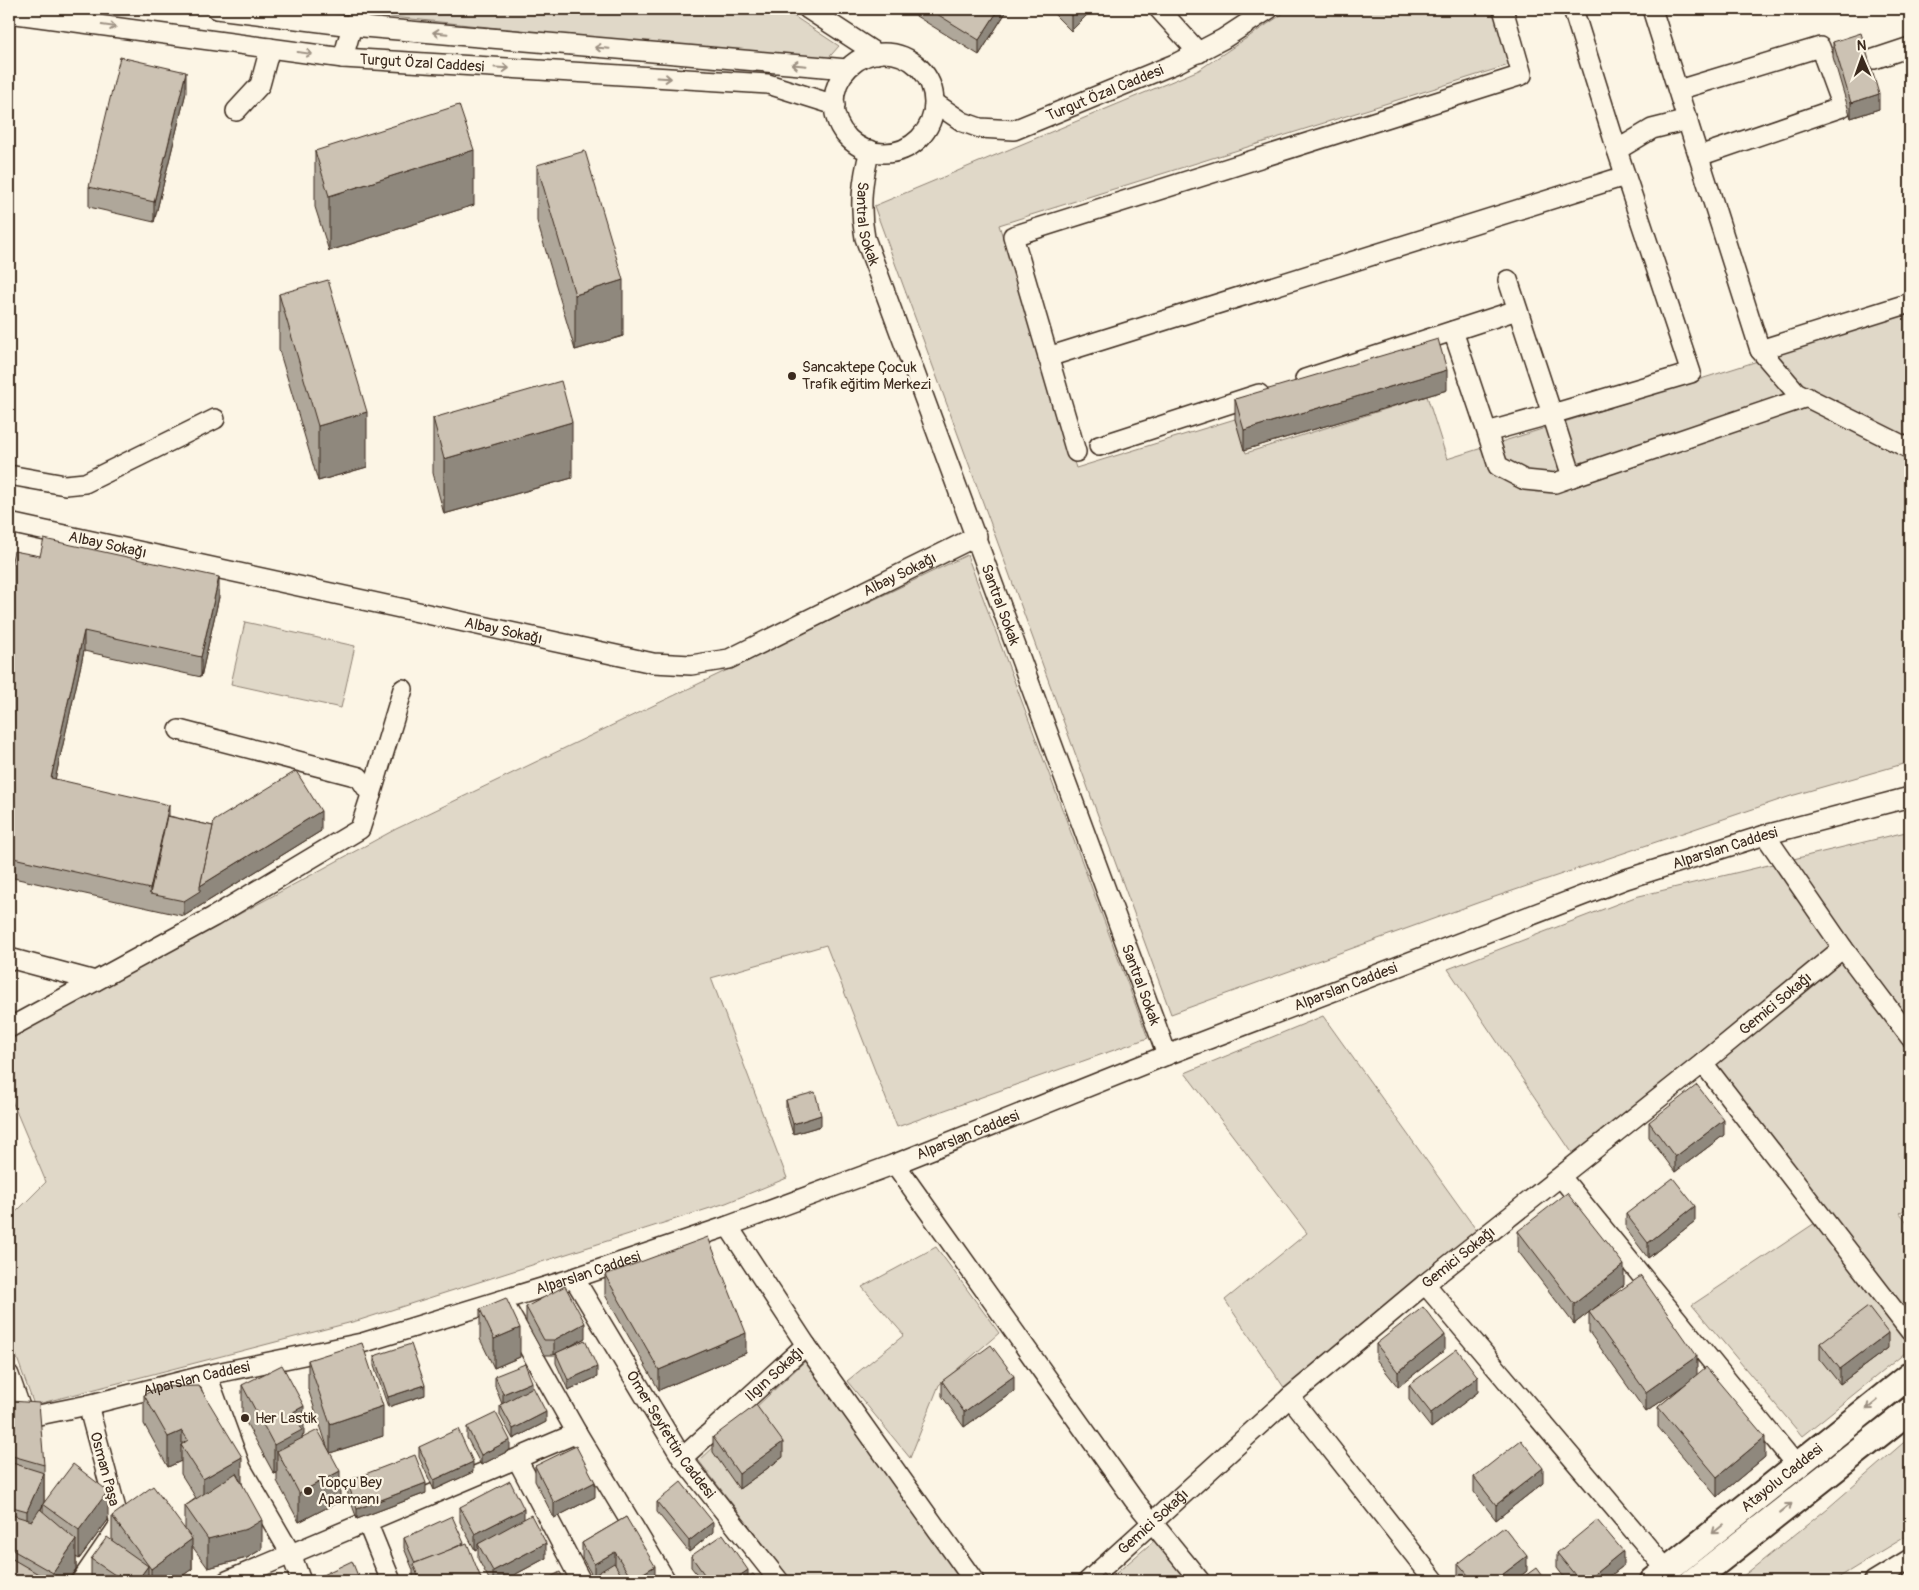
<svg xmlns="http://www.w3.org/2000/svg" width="1919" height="1590" font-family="Pangolin,sans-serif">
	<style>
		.green { fill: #e0d8c8; stroke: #8e8173 }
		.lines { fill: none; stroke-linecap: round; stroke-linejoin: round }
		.minor-casing { stroke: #3b2a1e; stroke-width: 22 }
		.major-casing { stroke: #3b2a1e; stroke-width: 29 }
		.minor { stroke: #fcf5e5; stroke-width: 19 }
		.major { stroke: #fcf5e5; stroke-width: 25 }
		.wall { fill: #afa79a; stroke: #3b2a1e; fill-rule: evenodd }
		.shaded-wall { fill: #8f887d; stroke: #3b2a1e }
		.building { fill: #ccc2b3; stroke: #3b2a1e }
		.oneway { stroke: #9c9082 }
		.poi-dot { fill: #3b2a1e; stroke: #fcf5e5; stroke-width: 2 }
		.labels { text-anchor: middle; stroke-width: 4.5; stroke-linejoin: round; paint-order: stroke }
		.street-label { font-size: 15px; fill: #3b2a1e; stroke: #fcf5e5 }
		.poi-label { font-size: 15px; fill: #3b2a1e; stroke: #fcf5e5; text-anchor: start }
	</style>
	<rect width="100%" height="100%" fill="#fcf5e5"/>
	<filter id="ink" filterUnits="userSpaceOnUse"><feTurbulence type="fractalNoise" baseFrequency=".02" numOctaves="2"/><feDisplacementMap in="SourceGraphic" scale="10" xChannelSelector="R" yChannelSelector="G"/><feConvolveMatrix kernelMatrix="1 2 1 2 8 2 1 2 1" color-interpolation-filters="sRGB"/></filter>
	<g filter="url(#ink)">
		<!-- green -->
		<g class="green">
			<path d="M315,9H783L839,46L825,62Z"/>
			<path d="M1290,9H1495L1512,64L999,225L1076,468L1235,419L1246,453L1427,396L1447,459L1910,313V762L1791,796L1480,902L1171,1014L874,206L1199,70Z"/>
			<path d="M967,555L1148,1038L897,1127L826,945L711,978L787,1178L726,1203L360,1320L34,1405L9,1336V1219L46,1182L9,1094V1039L396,829Z"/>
			<path d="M245,622L355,646L341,708L231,684Z"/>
			<path d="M1910,831V1205L1900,1213L1910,1226V1349L1802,1436L1692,1305L1830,1213L1703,1051L1575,1157L1448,969L1635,897Z"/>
			<path d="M1323,1016L1477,1231L1285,1389L1225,1300L1307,1233L1185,1073Z"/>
			<path d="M936,1247L999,1333L939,1385L910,1458L847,1381L904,1335L862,1287Z"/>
			<path d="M806,1360L970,1581H792L699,1461Z"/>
			<path d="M1910,1437V1534L1833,1581H1737L1828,1508Z"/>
			<path d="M1155,1540L1187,1581H1107Z"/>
		</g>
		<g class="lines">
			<defs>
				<g id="minor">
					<path d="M217,9L352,26L847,69"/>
					<path d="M808,9L877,54"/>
					<path d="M1159,9L1199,53"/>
					<path d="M1573,9L1617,150L1652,129L1688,120"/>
					<path d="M1652,9L1760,350L1796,392L1910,449"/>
					<path id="s1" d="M9,13L343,58L768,84L835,105"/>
					<circle cx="884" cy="103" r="50"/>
					<path d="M343,58L352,26L363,9"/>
					<path d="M1874,59L1910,47"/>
					<path d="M1678,90L1820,47L1842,107L1699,156"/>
					<path id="s2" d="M935,103L963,122L980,128L1014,130L1177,63L1223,39L1269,9"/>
					<path d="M236,111L260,85L270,48"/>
					<path id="s3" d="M870,150C862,180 859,207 865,238L1167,1055"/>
					<path d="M1508,280L1552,414L1691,373L1617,150"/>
					<path d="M1453,331L1487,432L1552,414L1572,477L1555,483L1525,480L1498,466L1487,432"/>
					<path d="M1760,350L1910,303"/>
					<path d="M1048,357L1625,176"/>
					<path d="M1305,379L1517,310"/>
					<path d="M1099,446L1259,394"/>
					<path d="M1076,452L1013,236L1522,75L1503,9"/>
					<path d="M9,475L65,485L85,483L215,419"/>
					<path d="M1572,477L1807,397"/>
					<path id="s4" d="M9,523L653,663L691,665L729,659L977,536"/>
					<path d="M371,795L403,689"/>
					<path d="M1765,835L1843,948L1910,1037"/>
					<path d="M9,958L95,981"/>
					<path d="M9,1028L213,917L360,829L371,795L359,777L179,730"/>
					<path d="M1703,1063L1910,1331"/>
					<path d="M895,1164L1134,1500L1200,1581"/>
					<path d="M1561,1177L1797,1466"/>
					<path id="s5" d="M574,1278L682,1458L779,1581"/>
					<path d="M1425,1284L1667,1570"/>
					<path d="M806,1345L974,1581"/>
					<path d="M9,1375L24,1418"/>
					<path d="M207,1375L241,1468L291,1554L301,1581"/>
					<path d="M1290,1397L1435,1581"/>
					<path id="s6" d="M9,1419L24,1418L88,1405L207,1375L362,1343L574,1278L728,1226L895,1164L1167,1055L1626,879L1765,835L1910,797"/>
					<path d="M577,1433L666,1581"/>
					<path id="s7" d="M682,1458L806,1345L728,1226"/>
					<path d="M517,1459L581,1581"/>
					<path d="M367,1522L391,1581"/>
					<path d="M81,1581L120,1524L88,1405"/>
					<path d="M227,1581L577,1433L508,1311"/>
					<path id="s8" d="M1088,1581L1290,1397L1425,1284L1703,1063L1843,948"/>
					<path d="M1874,1581L1910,1559"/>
				</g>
				<g id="major">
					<path id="s9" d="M1653,1581L1910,1375"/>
					<path d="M1693,1581L1910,1410"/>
				</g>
			</defs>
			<!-- minor casing -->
			<use href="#minor" class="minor-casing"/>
			<!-- major casing -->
			<use href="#major" class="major-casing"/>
			<!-- minor -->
			<use href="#minor" class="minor"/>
			<!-- major -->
			<use href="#major" class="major"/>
		</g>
		<!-- wall -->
		<g class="wall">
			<path d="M916,9H1008L979,55L916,16Z"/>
			<path d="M1049,9H1093L1071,31Z"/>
			<path d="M1833,42L1879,109L1851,118L1833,57Z"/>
			<path d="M186,92L154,222L89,207V187Z"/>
			<path d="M315,151L474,205L329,251L315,207Z"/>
			<path d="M537,165L623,336L575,350L537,221Z"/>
			<path d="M279,294L367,467L318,481L279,350Z"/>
			<path d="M1447,390L1244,450L1235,419V399Z"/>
			<path d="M433,418L572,478L444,514L433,473Z"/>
			<path d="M9,575L219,597L201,677L84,651L55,779L169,816L213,826L321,831L184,916L9,877Z"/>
			<path d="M786,1100L821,1126L793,1134L786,1110Z"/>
			<path d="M1649,1122L1724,1135L1675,1172L1649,1137Z"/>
			<path d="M1626,1214L1695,1221L1648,1258L1626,1229Z"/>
			<path d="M1518,1231L1624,1285L1574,1324L1518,1251Z"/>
			<path d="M605,1275L746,1353L659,1390L605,1295Z"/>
			<path d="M526,1307L585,1338L562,1351L597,1377L568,1390L556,1363V1354L554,1355H544L526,1322Z"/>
			<path d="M480,1309L520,1357L494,1368L480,1339Z"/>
			<path d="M1589,1312L1697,1375L1765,1457L1717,1497L1658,1427V1407L1687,1383L1646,1412L1589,1332Z"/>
			<path d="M1820,1343L1888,1348L1840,1384L1820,1359Z"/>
			<path d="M1376,1344L1445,1350L1398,1387L1376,1359Z"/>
			<path d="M374,1356L425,1395L388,1407L374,1366Z"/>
			<path d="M308,1360L383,1436L330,1453L340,1501L299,1522L277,1481V1473L274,1474L242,1415V1385L304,1435L302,1436V1438L328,1449L308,1389Z"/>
			<path d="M495,1376L532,1388L546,1422L513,1439L500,1415V1405L502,1404L495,1386Z"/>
			<path d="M942,1381L1014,1391L964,1427L942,1396Z"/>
			<path d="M1409,1385L1478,1392L1431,1428L1409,1400Z"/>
			<path d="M144,1395L242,1483L262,1549L247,1558L208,1568L192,1546V1569L175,1581H84L91,1580V1559L112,1541V1516L185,1529V1506L196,1498L181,1474V1461L168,1467L144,1424Z"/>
			<path d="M9,1403L44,1465V1502L108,1520L79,1559L76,1557V1569L67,1581H9ZM43,1505V1512L41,1510Z"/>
			<path d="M467,1427L510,1450L481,1465L467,1438Z"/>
			<path d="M713,1437L783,1457L739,1489L713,1452Z"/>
			<path d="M419,1447L473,1472L434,1490L419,1457Z"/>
			<path d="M535,1466L595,1497L554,1518L535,1481Z"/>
			<path d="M1474,1477L1543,1483L1496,1520L1474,1492Z"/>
			<path d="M347,1481L426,1493L357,1519L347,1491Z"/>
			<path d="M657,1502L713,1532L689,1552L657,1512Z"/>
			<path d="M460,1507L524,1519L546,1558L503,1581H490L478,1559V1548L475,1550L460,1522Z"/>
			<path d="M626,1517L655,1581H593V1577L582,1558V1543Z"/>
			<path d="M404,1538L464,1544L482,1581H414L413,1579V1570L404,1548Z"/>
			<path d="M1557,1553L1623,1566L1604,1581H1567L1557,1568Z"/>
			<path d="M691,1556L748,1577L759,1581H702L691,1567Z"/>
			<path d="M1458,1563L1527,1571L1514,1581H1461L1458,1578Z"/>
		</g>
		<!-- shaded-wall -->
		<g class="shaded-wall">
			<path d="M999,9H1008L979,55V40Z"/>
			<path d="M1078,9H1093L1071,31V16Z"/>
			<path d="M186,72V92L154,222V202Z"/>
			<path d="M1879,94V109L1851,118V103Z"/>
			<path d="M474,150V205L329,251V196Z"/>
			<path d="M623,280V336L575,350V295Z"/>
			<path d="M1447,370V390L1244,450V430Z"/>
			<path d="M367,412V467L318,481V426Z"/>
			<path d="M572,422V478L444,514V459Z"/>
			<path d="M219,577V597L201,677V657Z"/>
			<path d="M84,631V651L51,798V778Z"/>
			<path d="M169,805V825L150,894V889Z"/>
			<path d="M321,811V831L184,916V901L200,886Z"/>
			<path d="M821,1115V1126L793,1134V1124Z"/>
			<path d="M1724,1120V1135L1675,1172V1157Z"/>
			<path d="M1695,1206V1221L1648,1258V1243Z"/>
			<path d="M1624,1265V1285L1574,1324V1304Z"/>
			<path d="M585,1323V1338L554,1355V1340Z"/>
			<path d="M520,1328V1357L494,1368V1339Z"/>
			<path d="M746,1333V1353L659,1390V1370Z"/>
			<path d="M1888,1333V1348L1840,1384V1369Z"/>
			<path d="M1445,1335V1350L1398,1387V1372Z"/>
			<path d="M1697,1356V1376L1646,1412V1392Z"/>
			<path d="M597,1367V1377L568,1390V1380Z"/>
			<path d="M1014,1376V1391L964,1427V1412Z"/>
			<path d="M1478,1377V1392L1431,1428V1413Z"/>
			<path d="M532,1382V1392L503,1404V1394Z"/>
			<path d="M425,1385V1395L388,1407V1397Z"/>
			<path d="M304,1406V1435L302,1436V1460L277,1451V1473L274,1474V1445L293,1412Z"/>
			<path d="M383,1406V1436L330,1453V1424Z"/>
			<path d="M546,1412V1422L513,1439V1429Z"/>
			<path d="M182,1431V1447L181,1445V1461L168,1467V1437Z"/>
			<path d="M1765,1437V1457L1717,1497V1477Z"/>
			<path d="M510,1440V1450L481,1465V1455Z"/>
			<path d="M783,1442V1457L739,1489V1474Z"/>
			<path d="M242,1457V1486L203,1509V1479Z"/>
			<path d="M473,1462V1472L434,1490V1480Z"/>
			<path d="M1543,1468V1483L1496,1520V1505Z"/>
			<path d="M340,1471V1501L299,1522V1493Z"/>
			<path d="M44,1473V1502L27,1541V1511Z"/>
			<path d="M595,1482V1497L554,1518V1503Z"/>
			<path d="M426,1483V1493L357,1519V1509Z"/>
			<path d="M108,1491V1520L79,1559V1530Z"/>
			<path d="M524,1509V1524L478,1544V1548L475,1550V1534Z"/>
			<path d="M262,1520V1549L247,1558L208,1568V1539Z"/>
			<path d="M713,1522V1532L689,1552V1541Z"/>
			<path d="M192,1539V1569L175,1581H151V1569Z"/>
			<path d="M76,1540V1569L67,1581H53V1573Z"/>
			<path d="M546,1543V1558L503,1581H493V1571Z"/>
			<path d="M1623,1551V1566L1604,1581H1586Z"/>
			<path d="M615,1552V1567L594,1578V1564Z"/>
			<path d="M1527,1556V1571L1514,1581H1494Z"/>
			<path d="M148,1566V1581H137Z"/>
			<path d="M655,1566V1581H632V1580Z"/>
			<path d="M748,1570V1580L746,1581H732Z"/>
		</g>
		<!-- building -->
		<g class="building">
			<path d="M929,9H999L979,40Z"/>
			<path d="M1064,9H1078L1071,16Z"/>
			<path d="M1861,33L1879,94L1851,103L1833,42Z"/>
			<path d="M120,57L186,72L154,202L89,187Z"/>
			<path d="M459,105L474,150L329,196L315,151Z"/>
			<path d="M585,151L623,280L575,295L537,165Z"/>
			<path d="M328,280L367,412L318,426L279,294Z"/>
			<path d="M1438,339L1447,370L1244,430L1235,399Z"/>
			<path d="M561,381L572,422L444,459L433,418Z"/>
			<path d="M44,539L219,577L201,657L84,631L51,778L169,805L150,889L9,857V575L14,551L40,556Z"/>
			<path d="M296,771L321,811L200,886L214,821Z"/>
			<path d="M167,816L213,826L200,886V891L184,901L150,894Z"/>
			<path d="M1697,1085L1724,1120L1675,1157L1649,1122Z"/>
			<path d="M815,1092L821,1115L793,1124L786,1100Z"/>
			<path d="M1673,1178L1695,1206L1648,1243L1626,1214Z"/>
			<path d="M1567,1193L1624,1265L1574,1304L1518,1231Z"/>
			<path d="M708,1237L746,1333L659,1370L605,1275Z"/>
			<path d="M1641,1276L1697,1356L1646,1392L1589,1312Z"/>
			<path d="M565,1286L585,1323L554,1340H544L526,1307Z"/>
			<path d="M506,1298L520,1328L494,1339L480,1309Z"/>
			<path d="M1423,1307L1445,1335L1398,1372L1376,1344Z"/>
			<path d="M1868,1307L1888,1333L1840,1369L1820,1343Z"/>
			<path d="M585,1340L597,1367L568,1380L556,1353Z"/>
			<path d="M362,1343L383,1406L330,1424L308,1360Z"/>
			<path d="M411,1344L425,1385L388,1397L374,1356Z"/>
			<path d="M991,1345L1014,1376L964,1412L942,1381Z"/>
			<path d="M1457,1349L1478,1377L1431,1413L1409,1385Z"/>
			<path d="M525,1364L532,1382L503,1394L495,1376Z"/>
			<path d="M282,1365L304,1406L293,1412L302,1430L274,1445L242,1385Z"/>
			<path d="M1706,1367L1765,1437L1717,1477L1658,1407Z"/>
			<path d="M199,1386L242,1457L203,1479L181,1445L188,1440L182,1431L168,1437L144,1395L158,1387Z"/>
			<path d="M533,1387L546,1412L513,1429L500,1405Z"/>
			<path d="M11,1401L39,1403L44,1465L9,1455V1403Z"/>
			<path d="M756,1405L783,1442L739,1474L713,1437Z"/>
			<path d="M496,1413L510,1440L481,1455L467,1427Z"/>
			<path d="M458,1429L473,1462L434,1480L419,1447Z"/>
			<path d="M318,1430L340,1471L299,1493L277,1451Z"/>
			<path d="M1521,1440L1543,1468L1496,1505L1474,1477Z"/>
			<path d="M576,1446L595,1482L554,1503L535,1466Z"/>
			<path d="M415,1455L426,1483L357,1509L347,1481Z"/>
			<path d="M9,1462L44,1473L27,1511L9,1506Z"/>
			<path d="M73,1464L108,1491L79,1530L43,1504Z"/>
			<path d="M236,1473L262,1520L247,1529L208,1539L185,1506Z"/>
			<path d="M510,1481L524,1509L475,1534L460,1507Z"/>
			<path d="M681,1482L713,1522L689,1541L657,1502Z"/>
			<path d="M153,1486L192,1539L151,1569L112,1516Z"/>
			<path d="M40,1509L76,1540L53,1573L9,1548V1514L32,1521Z"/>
			<path d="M531,1515L546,1543L493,1571L478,1544Z"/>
			<path d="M452,1516L464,1543L445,1552L415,1563L404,1538Z"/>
			<path d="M626,1517L655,1566L632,1580L615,1552L594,1564L582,1543Z"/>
			<path d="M1597,1520L1623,1551L1586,1581H1580L1557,1553Z"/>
			<path d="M1504,1527L1527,1556L1494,1581H1473L1458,1563Z"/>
			<path d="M723,1534L748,1570L732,1581H709L691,1556Z"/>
			<path d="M107,1537L148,1566L137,1581H124L91,1559Z"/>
			<path d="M467,1543L482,1581H420L413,1564Z"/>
			<path d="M9,1557L47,1579L46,1581H9Z"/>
			<path d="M352,1561L360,1581H312V1580Z"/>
			<path d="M614,1563L625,1581H596L593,1576Z"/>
			<path d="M1536,1568L1544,1579V1581H1518Z"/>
			<path d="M560,1572L565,1581H543Z"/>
			<path d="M753,1574L759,1581H743Z"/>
			<path d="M1103,1574L1109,1581H1093Z"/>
			<path d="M86,1577L93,1581H84Z"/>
		</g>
		<!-- one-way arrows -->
		<defs><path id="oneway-shaft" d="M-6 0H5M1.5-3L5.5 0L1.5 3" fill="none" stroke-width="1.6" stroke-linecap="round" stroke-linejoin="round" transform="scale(1.25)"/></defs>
		<g class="oneway">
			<use href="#oneway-shaft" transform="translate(109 26) rotate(8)"/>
			<use href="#oneway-shaft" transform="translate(440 33) rotate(-175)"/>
			<use href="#oneway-shaft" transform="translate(602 48) rotate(-175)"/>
			<use href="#oneway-shaft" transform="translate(305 53) rotate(8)"/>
			<use href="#oneway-shaft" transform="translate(799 65) rotate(-175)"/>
			<use href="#oneway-shaft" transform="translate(502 68) rotate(3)"/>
			<use href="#oneway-shaft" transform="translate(664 78) rotate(3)"/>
			<use href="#oneway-shaft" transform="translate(1872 1405) rotate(141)"/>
			<use href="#oneway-shaft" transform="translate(1786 1508) rotate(-38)"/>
			<use href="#oneway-shaft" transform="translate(1718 1529) rotate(141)"/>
		</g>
	</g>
	<!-- markers -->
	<g class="poi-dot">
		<circle cx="792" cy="376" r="5"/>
		<circle cx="245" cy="1418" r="5"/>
		<circle cx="308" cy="1491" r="5"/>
	</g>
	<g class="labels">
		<!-- street labels -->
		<g class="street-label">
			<text dy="5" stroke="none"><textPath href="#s1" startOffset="416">Turgut Özal Caddesi</textPath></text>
			<text dy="5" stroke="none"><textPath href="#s2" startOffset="184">Turgut Özal Caddesi</textPath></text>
			<text dy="5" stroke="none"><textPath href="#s3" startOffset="75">Santral Sokak</textPath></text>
			<text dy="5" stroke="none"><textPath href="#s4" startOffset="101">Albay Sokağı</textPath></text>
			<text dy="5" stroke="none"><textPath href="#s4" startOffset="926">Albay Sokağı</textPath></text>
			<text dy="5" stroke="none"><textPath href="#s3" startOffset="480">Santral Sokak</textPath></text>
			<text dy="5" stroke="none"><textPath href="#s4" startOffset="506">Albay Sokağı</textPath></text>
			<text dy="5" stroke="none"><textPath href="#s6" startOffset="1812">Alparslan Caddesi</textPath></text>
			<text dy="5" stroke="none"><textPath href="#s3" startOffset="885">Santral Sokak</textPath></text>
			<text dy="5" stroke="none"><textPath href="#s6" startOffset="1408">Alparslan Caddesi</textPath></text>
			<text dy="5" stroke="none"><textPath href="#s8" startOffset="898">Gemici Sokağı</textPath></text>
			<text dy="5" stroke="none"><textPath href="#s6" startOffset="1002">Alparslan Caddesi</textPath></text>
			<text dy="5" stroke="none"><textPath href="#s8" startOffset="492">Gemici Sokağı</textPath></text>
			<text dy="5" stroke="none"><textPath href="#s6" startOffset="598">Alparslan Caddesi</textPath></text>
			<text dy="5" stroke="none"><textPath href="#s7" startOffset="125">Ilgın Sokağı</textPath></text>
			<text dy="5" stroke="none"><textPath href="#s6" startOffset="192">Alparslan Caddesi</textPath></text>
			<text dy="5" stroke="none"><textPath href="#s5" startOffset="184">Ömer Seyfettin Caddesi</textPath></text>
			<text transform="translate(105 1469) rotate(75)" y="5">Osman Paşa</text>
			<text dy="5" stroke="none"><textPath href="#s9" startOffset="165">Atayolu Caddesi</textPath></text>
			<text dy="5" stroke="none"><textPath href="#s8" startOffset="88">Gemici Sokağı</textPath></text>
		</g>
		<!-- poi labels -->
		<g class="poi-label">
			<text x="802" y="372">Sancaktepe Çocuk<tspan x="802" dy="17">Trafik eğitim Merkezi</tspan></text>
			<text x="255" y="1423">Her Lastik</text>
			<text x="318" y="1487">Topçu Bey<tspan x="318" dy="17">Aparmanı</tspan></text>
		</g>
	</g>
	<!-- margin -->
	<rect width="1919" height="1590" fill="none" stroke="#fcf5e5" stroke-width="30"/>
	<rect x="15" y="15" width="1889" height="1560" fill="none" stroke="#3b2a1e" stroke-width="2" filter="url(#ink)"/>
	<!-- north arrow -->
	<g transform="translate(1862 58) rotate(358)" stroke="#fcf5e5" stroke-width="4" paint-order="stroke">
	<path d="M0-4L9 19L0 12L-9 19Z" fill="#3b2a1e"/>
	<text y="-8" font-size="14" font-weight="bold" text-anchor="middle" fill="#3b2a1e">N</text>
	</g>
</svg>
